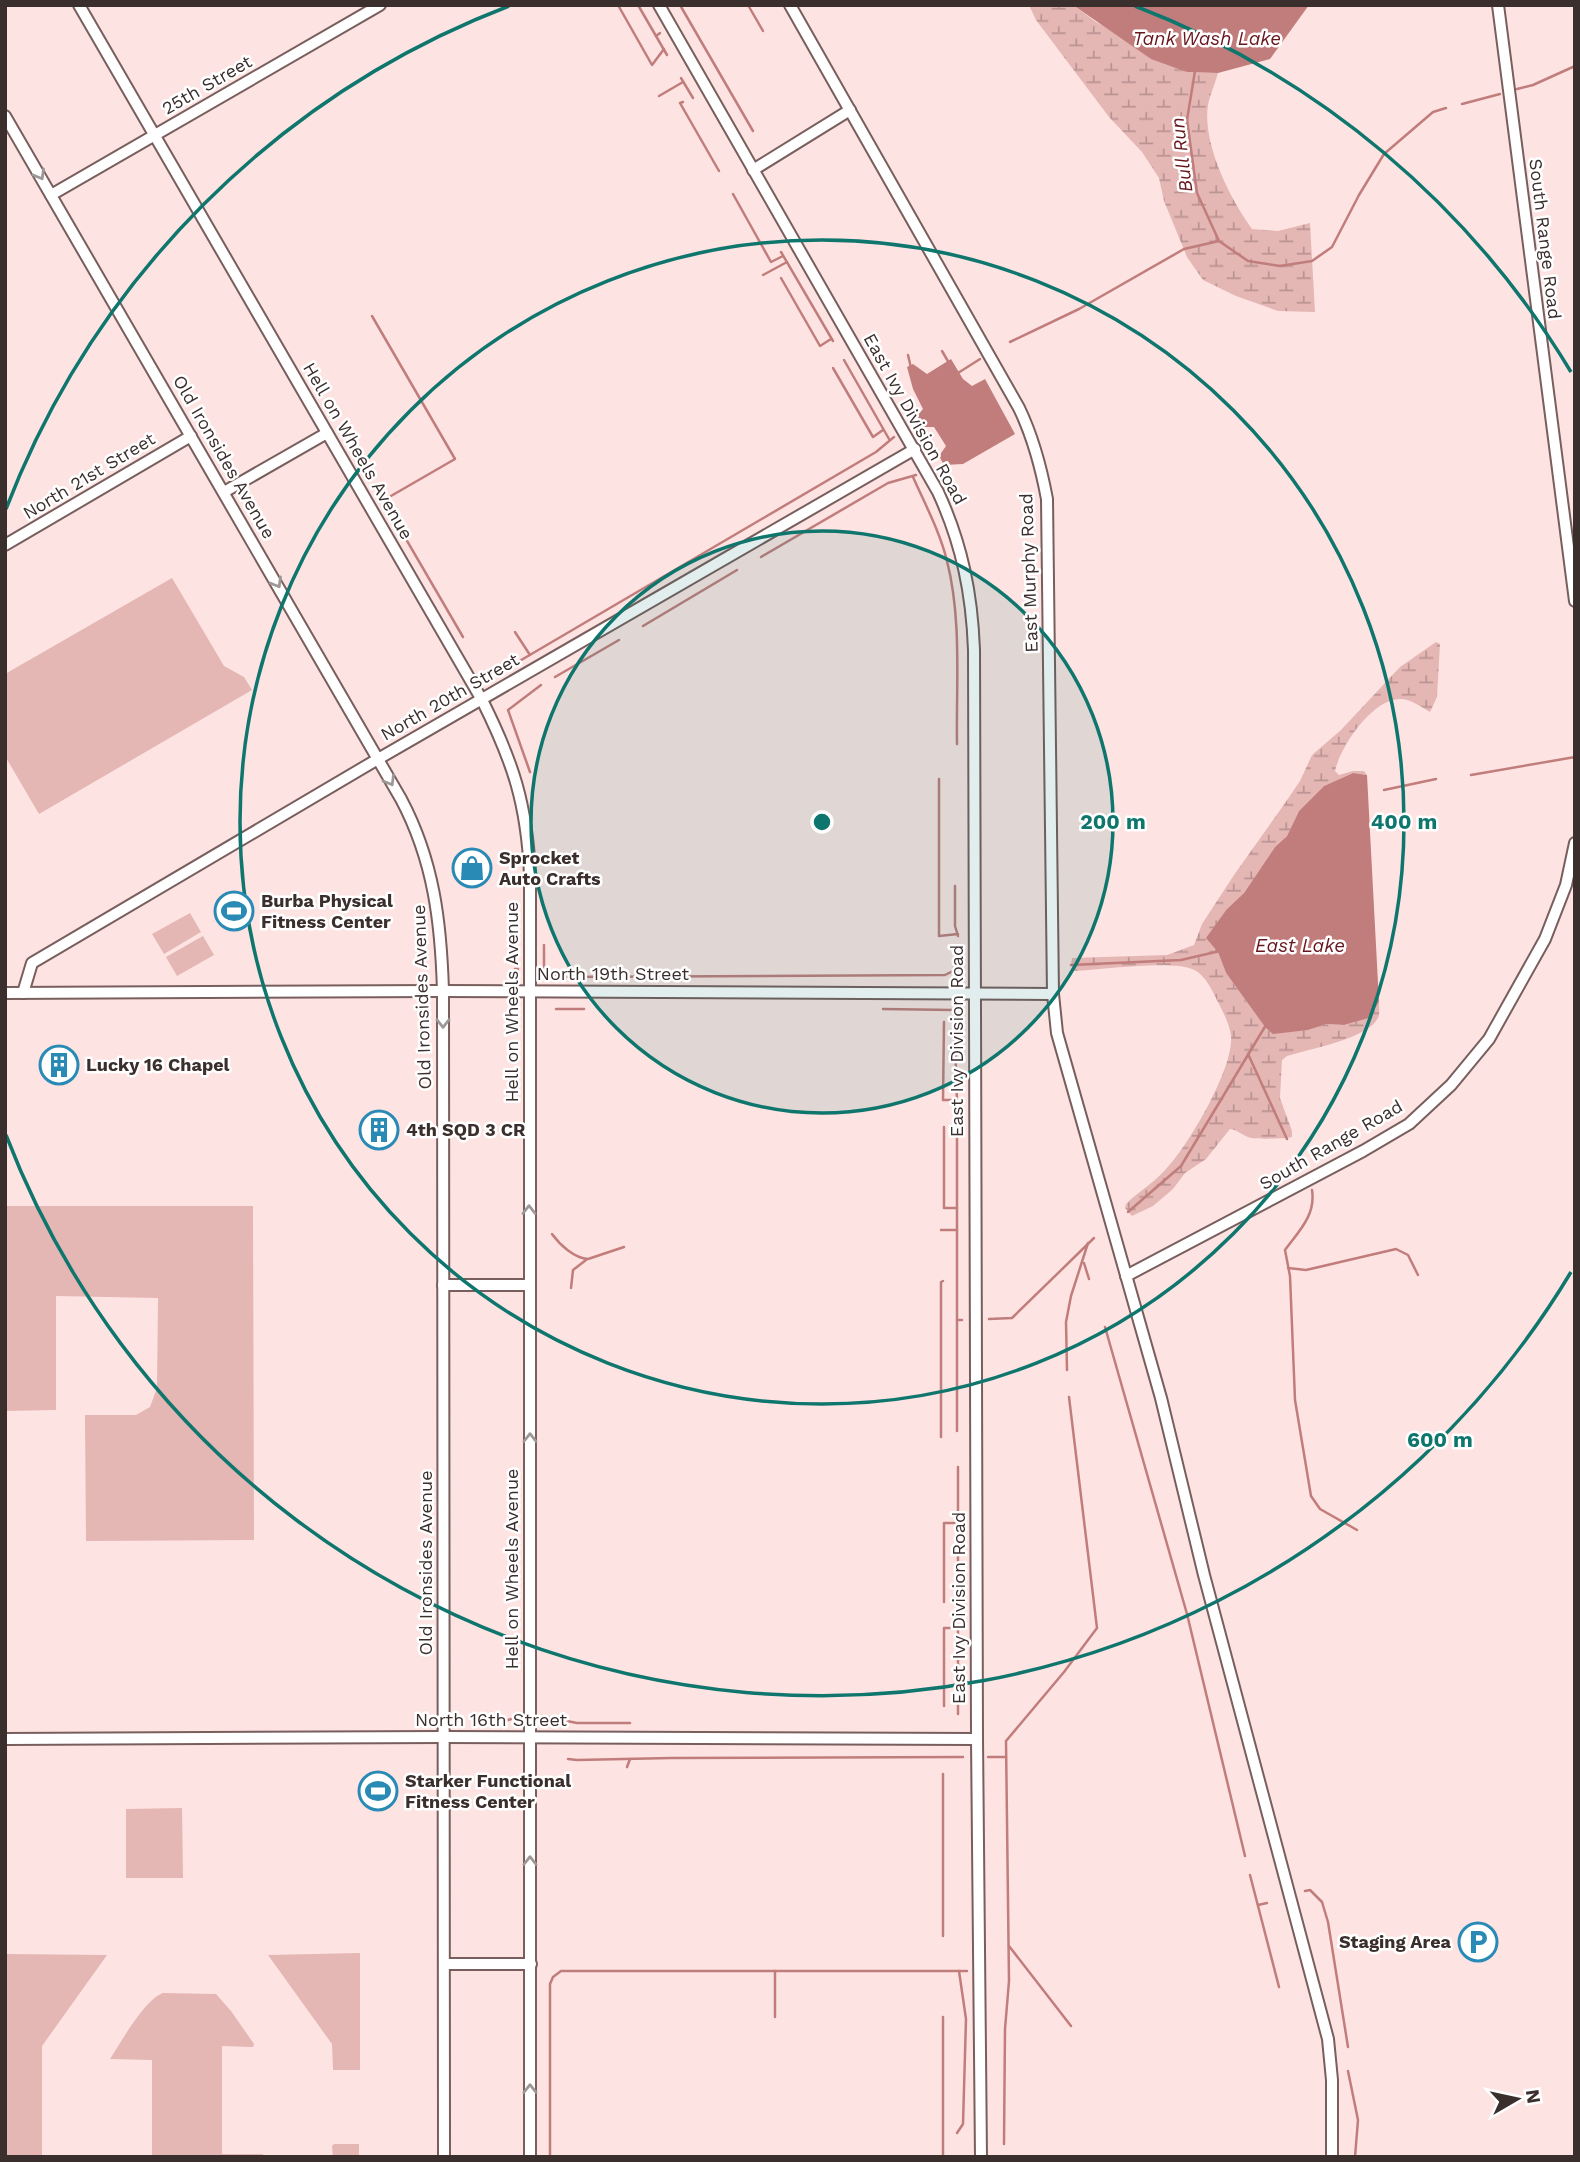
<svg xmlns="http://www.w3.org/2000/svg" width="1580" height="2162" font-family="'Work Sans',sans-serif">
	<style>
		.green { fill: #e4b6b4 }
		.wetland { fill: url(#wetland-marsh) }
		.water { fill: #c17d7b }
		.lines { fill: none; stroke-linecap: round; stroke-linejoin: round }
		.stream { stroke: #c17d7b; stroke-width: 2.5 }
		.minor-casing { stroke: #785e5d; stroke-width: 14 }
		.minor { stroke: #fff; stroke-width: 10 }
		.oneway { stroke: #9d9796 }
		.ring { fill: none; stroke: #0f766e; stroke-width: 3.5 }
		.labels { text-anchor: middle; stroke-width: 5; stroke-linejoin: round; paint-order: stroke }
		.street-label { font-size: 18px; fill: #3b2f2e; stroke: #fff }
		.poi-label { font-size: 18px; font-weight: bold; fill: #3b2f2e; stroke: #fff; text-anchor: start }
		.water-label { font-size: 19px; font-style: italic; fill: #68161d; stroke: #fff }
		.centre { fill: #0f766e; stroke: #fff; stroke-width: 3.5 }
		.ring-label { font-size: 21px; text-anchor: middle; font-weight: bold; fill: #0f766e; stroke: #fff; stroke-width: 5; stroke-linejoin: round; paint-order: stroke }
	</style>
	<defs>
		<pattern id="wetland-marsh" width="20" height="14" patternUnits="userSpaceOnUse" patternTransform="scale(1.75)"><rect width="20" height="14" fill="#e4b6b4"/><path d="M1 5h8M5 5V1M11 12h8M15 12V8" fill="none" stroke="#ba9493"/></pattern>
	</defs>
	<rect width="100%" height="100%" fill="#fde4e3"/>
	<!-- green -->
	<g class="green">
		<path d="M172,578L224,666L244,677L252,690L39,814L5,756V674Z"/>
		<path d="M190,913L201,932L164,954L152,934Z"/>
		<path d="M203,936L214,955L177,976L166,957Z"/>
		<path d="M5,1206H253L254,1540L86,1541L85,1415H136L150,1407L157,1388L158,1298L56,1296V1410L5,1411Z"/>
		<path d="M182,1808L183,1878H126V1809Z"/>
		<path d="M360,1953V2070H333L332,2044L268,1955Z"/>
		<path d="M6,1954L107,1955L42,2046V2157H7Z"/>
		<path d="M163,1993L216,1994L231,2011L254,2044L253,2047L222,2046V2154H263L264,2157H111L152,2155V2060L110,2059C121,2042 145,1999 163,1993Z"/>
		<path d="M334,2144H359V2157H333L332,2146Z"/>
	</g>
	<!-- wetland -->
	<g class="wetland">
		<path d="M1029,5H1073L1096,22L1187,72L1218,73C1215,84 1210,95 1208,105C1202,143 1230,199 1252,229L1278,231L1310,223L1315,312L1278,311L1236,296L1203,280L1187,257L1164,201L1159,178L1142,152L1109,117L1036,20Z"/>
		<path d="M1436,642L1440,644L1437,697L1430,712C1421,707 1411,699 1400,699C1372,699 1340,747 1335,771L1339,775L1353,771H1364L1367,775L1353,773L1324,786L1299,811L1287,836L1275,847L1244,893L1227,909L1218,952L1226,973L1265,1027L1308,1030L1327,1024L1344,1025L1368,1018L1379,1002C1379,1008 1380,1013 1378,1018C1367,1039 1309,1049 1287,1056L1282,1060L1280,1098L1292,1131V1137C1287,1139 1257,1139 1251,1138C1243,1136 1238,1130 1230,1129L1206,1159L1185,1173L1173,1189L1153,1206L1132,1216L1125,1208L1126,1204C1139,1191 1154,1183 1166,1169C1188,1146 1234,1068 1231,1036C1230,1025 1223,1012 1218,1002C1212,990 1205,974 1192,969C1169,960 1101,970 1074,971L1071,965L1072,958L1167,955L1194,945L1202,924L1234,875L1283,806L1300,781L1312,755L1341,730L1400,667Z"/>
	</g>
	<!-- water -->
	<g class="water">
		<path d="M1073,5H1309L1270,59L1218,73L1187,72L1151,59Z"/>
		<path d="M951,359L963,379L972,386L985,379L1015,434L963,464L944,465L939,456L946,446L934,427H923L917,416L923,409L913,389L907,367L913,364L927,374Z"/>
		<path d="M1353,773L1367,775L1379,1002L1369,1018L1344,1025L1327,1024L1308,1030L1273,1034L1265,1027L1226,973L1218,952L1206,938L1227,909L1244,893L1275,847L1287,836L1299,811L1324,786Z"/>
	</g>
	<g class="lines">
		<!-- stream -->
		<g class="stream">
			<path d="M618,5L652,65L664,49"/>
			<path d="M638,5L656,36L660,33"/>
			<path d="M680,5L753,131"/>
			<path d="M748,5L763,31"/>
			<path d="M656,36L667,55"/>
			<path d="M1195,71L1187,120L1197,193L1219,241L1248,261L1280,266L1312,261L1332,247L1359,195L1384,154L1433,112L1446,108"/>
			<path d="M681,78L693,98"/>
			<path d="M1517,89L1533,85L1575,66"/>
			<path d="M659,96L683,82"/>
			<path d="M683,102L680,103L719,171"/>
			<path d="M1462,104L1500,94"/>
			<path d="M733,194L771,262L783,256"/>
			<path d="M781,252L833,341"/>
			<path d="M763,275L787,262"/>
			<path d="M781,278L820,346L831,339"/>
			<path d="M372,316L455,459L384,500"/>
			<path d="M1010,342L1079,309L1184,249L1219,241"/>
			<path d="M942,351L949,363"/>
			<path d="M908,355L911,368"/>
			<path d="M844,360L889,439"/>
			<path d="M833,368L873,437L883,430"/>
			<path d="M958,373L980,359"/>
			<path d="M913,477C925,504 940,532 947,561C962,620 956,684 957,744"/>
			<path d="M378,491L463,637"/>
			<path d="M761,557L888,483L916,475"/>
			<path d="M643,626L737,570"/>
			<path d="M515,632L530,655"/>
			<path d="M511,666L876,452L894,437"/>
			<path d="M555,677L619,640"/>
			<path d="M530,772L508,710L541,685"/>
			<path d="M1471,775L1575,757"/>
			<path d="M939,779V936L958,934"/>
			<path d="M1384,790L1436,779"/>
			<path d="M955,886V926L958,936"/>
			<path d="M544,945V969"/>
			<path d="M1071,965L1181,960L1220,951"/>
			<path d="M515,969H518"/>
			<path d="M542,969L560,977L945,975L953,971"/>
			<path d="M957,971H953L958,953"/>
			<path d="M556,1009H584"/>
			<path d="M883,1009L954,1010L957,1103"/>
			<path d="M944,1022L943,1100H956"/>
			<path d="M1248,1054L1287,1139"/>
			<path d="M957,1126V1320H962"/>
			<path d="M944,1127V1208H957"/>
			<path d="M1312,1190C1316,1215 1299,1231 1285,1250L1290,1276L1295,1400L1311,1496L1320,1509L1357,1530"/>
			<path d="M1128,1212L1181,1166L1266,1025"/>
			<path d="M941,1230H957"/>
			<path d="M552,1234C560,1245 574,1258 588,1259L624,1247"/>
			<path d="M1084,1263L1089,1279"/>
			<path d="M1288,1268L1306,1270L1396,1249L1408,1255L1418,1275"/>
			<path d="M571,1288L573,1270L586,1260"/>
			<path d="M989,1319L1012,1318L1094,1238"/>
			<path d="M957,1320V1431"/>
			<path d="M1105,1327L1187,1614L1245,1856"/>
			<path d="M1067,1370L1066,1322L1071,1296L1088,1243"/>
			<path d="M941,1437V1282L943,1281"/>
			<path d="M958,1467V1604"/>
			<path d="M944,1602V1523H958"/>
			<path d="M958,1625V1714"/>
			<path d="M944,1706V1628H958"/>
			<path d="M542,1716L577,1723H630"/>
			<path d="M508,1720L520,1716"/>
			<path d="M988,1757H1006"/>
			<path d="M568,1759L577,1760L671,1758L963,1757"/>
			<path d="M627,1767L630,1759"/>
			<path d="M943,1774V1936"/>
			<path d="M1250,1875L1279,1987"/>
			<path d="M1305,1891L1310,1890L1322,1902L1328,1922L1348,2047"/>
			<path d="M1258,1905L1267,1903"/>
			<path d="M1009,1946L1071,2026"/>
			<path d="M775,1971V2017"/>
			<path d="M943,2017V2157"/>
			<path d="M1348,2071L1358,2120L1355,2157"/>
			<path d="M957,2133L963,2124L966,2019L959,1971"/>
			<path d="M1004,2144L1005,2029L1009,1981L1006,1741L1064,1672L1097,1628L1069,1397"/>
			<path d="M550,2157V1984L553,1977L561,1971H967"/>
		</g>
		<defs>
			<g id="minor">
				<path d="M79,5L482,700C513,762 527,804 530,875V2157"/>
				<path d="M659,5L938,492C962,544 972,594 974,650L977,1739L981,2157"/>
				<path d="M790,5L1019,408C1033,437 1041,467 1047,499L1053,994L1057,1033L1161,1398L1204,1575L1328,2039L1332,2080V2157"/>
				<path d="M1498,5L1575,601"/>
				<path d="M5,116L401,799C434,861 441,923 443,991L444,2157"/>
				<path d="M753,170L850,110"/>
				<path d="M51,195L380,5"/>
				<path d="M224,492L327,433"/>
				<path d="M5,545L191,436"/>
				<path d="M5,993L441,991L1053,994"/>
				<path d="M23,993L32,963L378,759L915,449"/>
				<path d="M1126,1276L1363,1151L1409,1124L1451,1085L1489,1039L1545,939L1566,885L1575,843"/>
				<path d="M443,1285H529"/>
				<path d="M5,1739L444,1737L977,1739"/>
				<path d="M445,1964H531"/>
			</g>
		</defs>
		<!-- minor casing -->
		<use href="#minor" class="minor-casing"/>
		<!-- minor -->
		<use href="#minor" class="minor"/>
	</g>
	<!-- one-way arrows -->
	<defs><path id="oneway-chevron" d="M-2-3.5L2.5 0L-2 3.5" fill="none" stroke-width="1.6" stroke-linecap="round" stroke-linejoin="round" transform="scale(1.75)"/></defs>
	<g class="oneway">
		<use href="#oneway-chevron" transform="translate(40 175) rotate(60)"/>
		<use href="#oneway-chevron" transform="translate(277 583) rotate(60)"/>
		<use href="#oneway-chevron" transform="translate(390 781) rotate(60)"/>
		<use href="#oneway-chevron" transform="translate(443 1023) rotate(90)"/>
		<use href="#oneway-chevron" transform="translate(529 1210) rotate(-90)"/>
		<use href="#oneway-chevron" transform="translate(530 1438) rotate(-90)"/>
		<use href="#oneway-chevron" transform="translate(530 1861) rotate(-90)"/>
		<use href="#oneway-chevron" transform="translate(530 2089) rotate(-90)"/>
	</g>
	<!-- distance rings -->
	<circle cx="822" cy="822" r="291" fill="#0f766e" fill-opacity=".12"/>
	<g class="ring">
		<circle cx="822" cy="822" r="291"/>
		<circle cx="822" cy="822" r="582"/>
		<path d="M1571 1272A874 874 0 0 1 6 1135M6 509A874 874 0 0 1 509 6M1135 6A874 874 0 0 1 1571 372"/>
	</g>
	<!-- icons -->
	<defs>
		<symbol id="shop-ring" viewBox="-11 -11 22 22"><circle r="9.5" fill="#fff" stroke="#298bb5" stroke-width="1.5"/><path d="M-5-2.5h2.3a2.7 3.5 0 0 1 5.4 0H5L5.5 6h-11ZM-1.5-2.5h3a1.5 2.3 0 0 0-3 0Z" fill="#298bb5"/></symbol>
		<symbol id="stadium-ring" viewBox="-11 -11 22 22"><circle r="9.5" fill="#fff" stroke="#298bb5" stroke-width="1.5"/><path d="M0-5a6.5 5 0 1 0 0 10a6.5 5 0 1 0 0-10ZM-3.5-1.8h7v3.6h-7Z" fill="#298bb5"/></symbol>
		<symbol id="building-ring" viewBox="-11 -11 22 22"><circle r="9.5" fill="#fff" stroke="#298bb5" stroke-width="1.5"/><path d="M-4-6H4V6H1V3H-1V6H-4ZM-2.5-4.3h1.7v1.8h-1.7ZM.8-4.3h1.7v1.8H.8ZM-2.5-1h1.7V.8h-1.7ZM.8-1h1.7V.8H.8Z" fill="#298bb5"/></symbol>
		<symbol id="parking-ring" viewBox="-11 -11 22 22"><circle r="9.5" fill="#fff" stroke="#298bb5" stroke-width="1.5"/><path d="M-3.5-5.5H1a3.5 3.5 0 0 1 0 7H-1V5.5H-3.5ZM-1-3.4V-.6H.8a1.4 1.4 0 0 0 0-2.8Z" fill="#298bb5"/></symbol>
	</defs>
	<g fill-rule="evenodd">
		<use href="#shop-ring" x="450" y="846" width="44" height="44"/>
		<use href="#stadium-ring" x="212" y="889" width="44" height="44"/>
		<use href="#building-ring" x="37" y="1043" width="44" height="44"/>
		<use href="#building-ring" x="357" y="1108" width="44" height="44"/>
		<use href="#stadium-ring" x="356" y="1769" width="44" height="44"/>
		<use href="#parking-ring" x="1456" y="1920" width="44" height="44"/>
	</g>
	<g class="labels">
		<!-- street labels -->
		<g class="street-label">
			<text transform="translate(207 85) rotate(-30)" y="6">25th Street</text>
			<text transform="translate(1545 239) rotate(83)" y="6">South Range Road</text>
			<text transform="translate(915 419) rotate(61)" y="6">East Ivy Division Road</text>
			<text transform="translate(358 451) rotate(60)" y="6">Hell on Wheels Avenue</text>
			<text transform="translate(224 457) rotate(60)" y="6">Old Ironsides Avenue</text>
			<text transform="translate(89 476) rotate(-31)" y="6">North 21st Street</text>
			<text transform="translate(1029 573) rotate(-92)" y="6">East Murphy Road</text>
			<text transform="translate(450 697) rotate(-30)" y="6">North 20th Street</text>
			<text x="613" y="980">North 19th Street</text>
			<text transform="translate(422 997) rotate(-92)" y="6">Old Ironsides Avenue</text>
			<text transform="translate(512 1002) rotate(-90)" y="6">Hell on Wheels Avenue</text>
			<text transform="translate(957 1041) rotate(-90)" y="6">East Ivy Division Road</text>
			<text transform="translate(1331 1145) rotate(-30)" y="6">South Range Road</text>
			<text transform="translate(426 1563) rotate(-90)" y="6">Old Ironsides Avenue</text>
			<text transform="translate(512 1569) rotate(-90)" y="6">Hell on Wheels Avenue</text>
			<text transform="translate(959 1608) rotate(-90)" y="6">East Ivy Division Road</text>
			<text x="491" y="1726">North 16th Street</text>
		</g>
		<!-- poi labels -->
		<g class="poi-label">
			<text x="499" y="864">Sprocket<tspan x="499" dy="21">Auto Crafts</tspan></text>
			<text x="261" y="907">Burba Physical<tspan x="261" dy="21">Fitness Center</tspan></text>
			<text x="86" y="1071">Lucky 16 Chapel</text>
			<text x="406" y="1136">4th SQD 3 CR</text>
			<text x="405" y="1787">Starker Functional<tspan x="405" dy="21">Fitness Center</tspan></text>
			<text x="1451" y="1948" text-anchor="end">Staging Area</text>
		</g>
		<!-- water labels -->
		<g class="water-label">
			<text x="1207" y="45">Tank Wash Lake</text>
			<text transform="translate(1181 155) rotate(-97)" y="7">Bull Run</text>
			<text x="1300" y="952">East Lake</text>
		</g>
	</g>
	<circle cx="822" cy="822" r="10" class="centre"/>
	<g class="ring-label">
		<text x="1113" y="829">200 m</text>
		<text x="1404" y="829">400 m</text>
		<text x="1440" y="1447">600 m</text>
	</g>
	<!-- border -->
	<rect width="1580" height="2162" fill="none" stroke="#3b2f2e" stroke-width="14"/>
	<!-- north arrow -->
	<g transform="translate(1517 2099) rotate(81)" stroke="#ffffff" stroke-width="5" paint-order="stroke">
	<path d="M0-5L12 26L0 18L-12 26Z" fill="#3b2f2e"/>
	<text y="-10" font-size="19" font-weight="bold" text-anchor="middle" fill="#3b2f2e">N</text>
	</g>
</svg>
